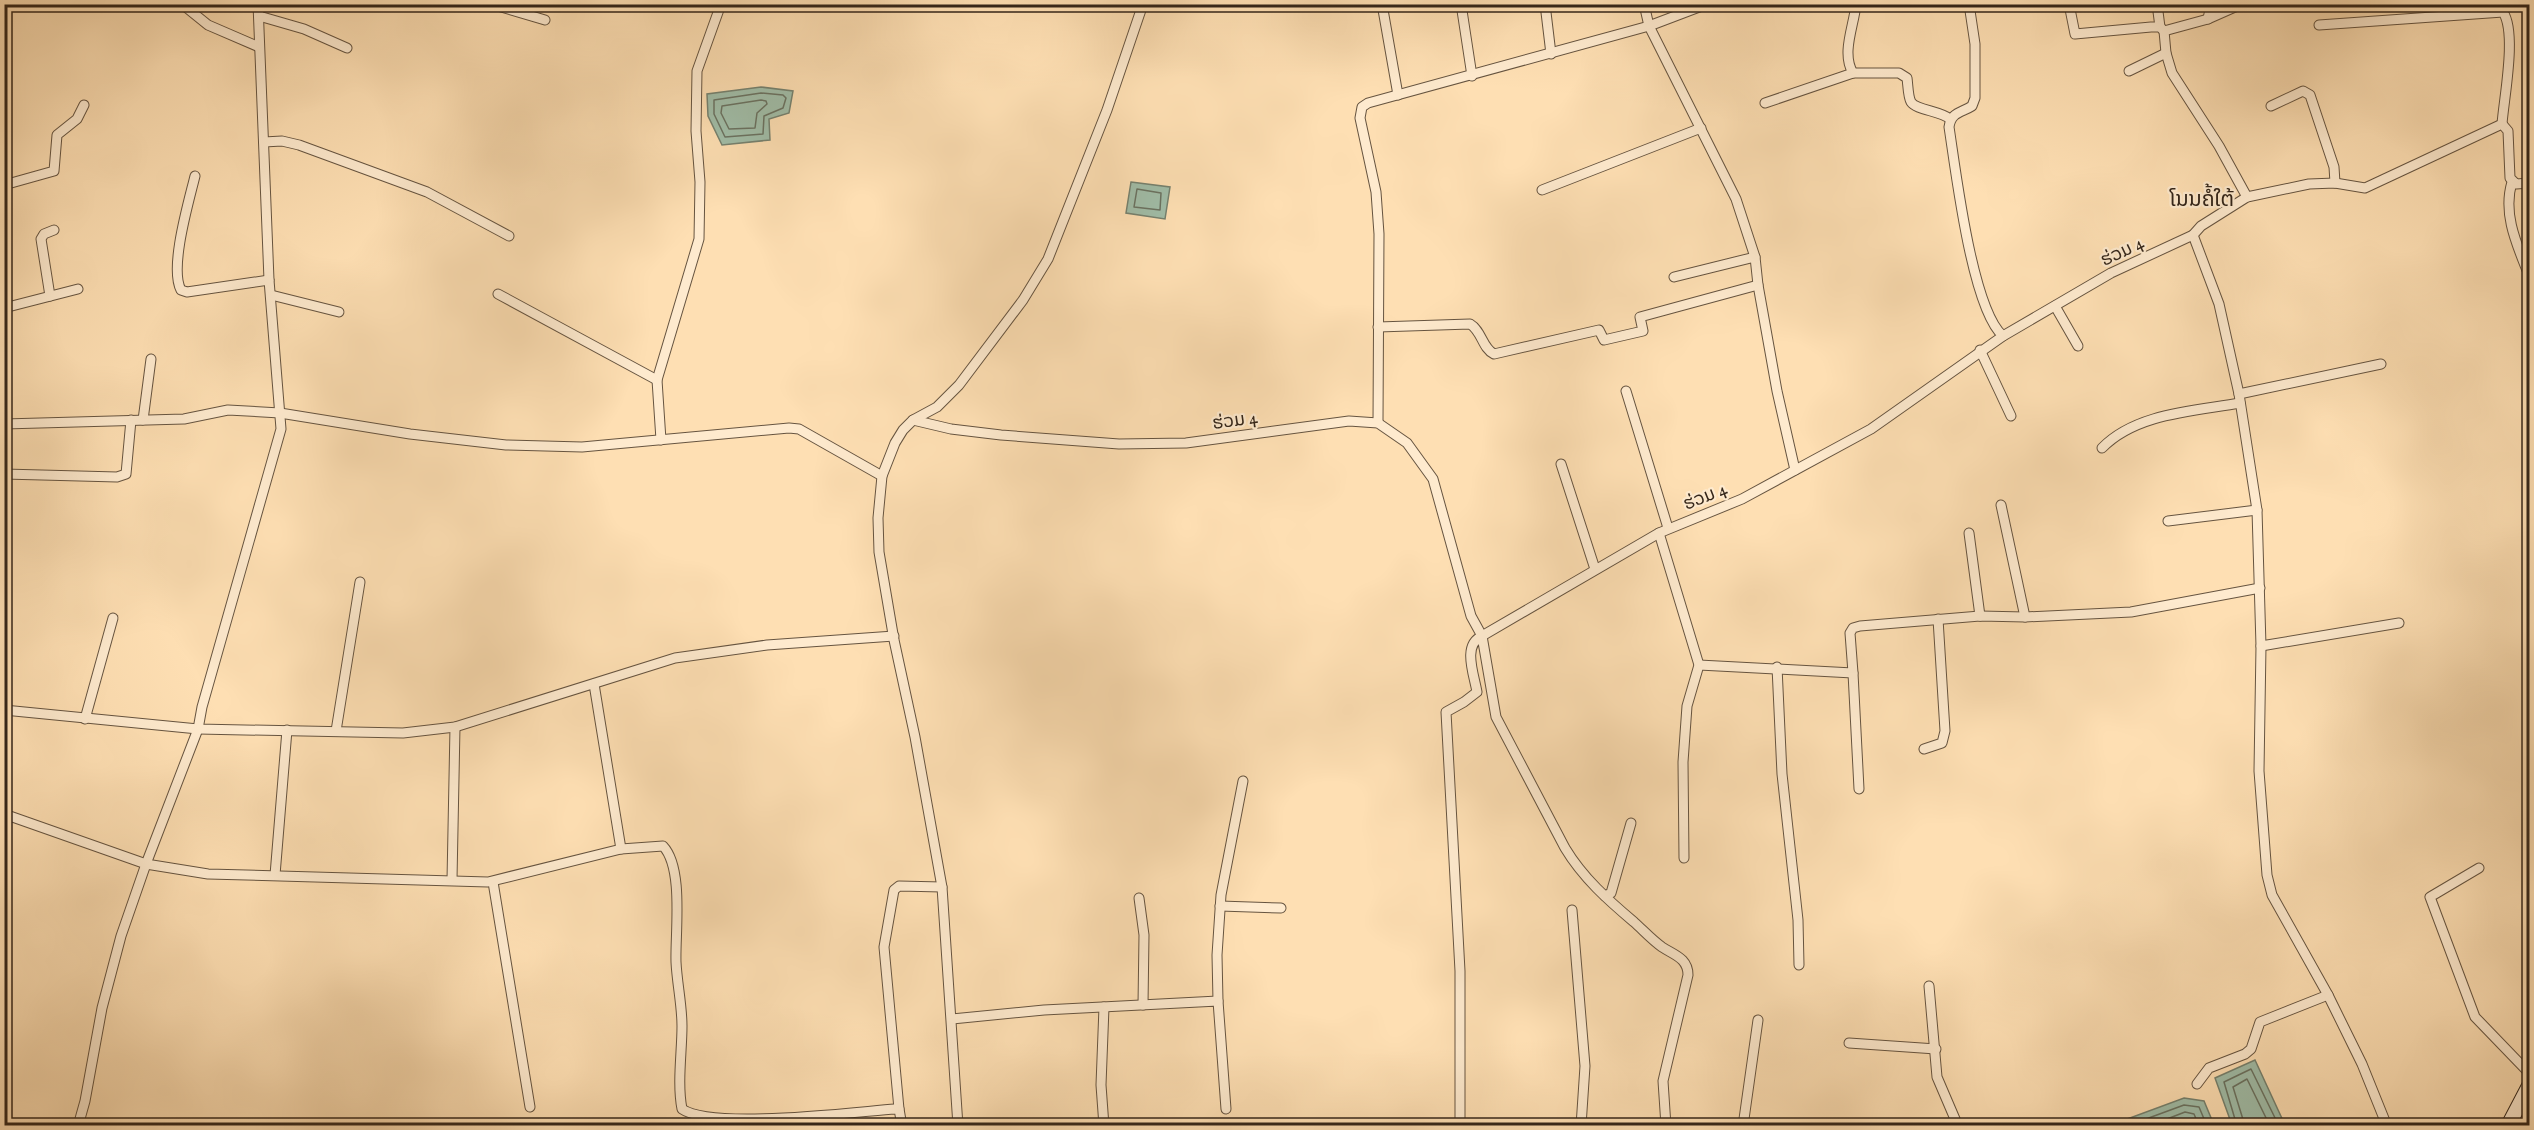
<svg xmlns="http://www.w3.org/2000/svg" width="2534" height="1130" font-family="'IM FELL English','Noto Sans Lao',serif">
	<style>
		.water { fill: #a0bda8; stroke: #75816f; stroke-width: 1.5 }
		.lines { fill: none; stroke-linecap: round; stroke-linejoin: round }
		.shore { stroke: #6a7261; stroke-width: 1.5 }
		.street-casing { stroke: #665440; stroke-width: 11 }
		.secondary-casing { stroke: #34261a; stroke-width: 16 }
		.street { stroke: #feeace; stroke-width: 9 }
		.secondary { stroke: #feeace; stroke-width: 14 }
		.labels { text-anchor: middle; stroke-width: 4.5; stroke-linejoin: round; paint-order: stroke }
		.street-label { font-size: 18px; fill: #34261a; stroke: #feeace }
		.quarter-label { font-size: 21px; fill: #34261a; stroke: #feeace }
	</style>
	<rect width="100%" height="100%" fill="#fedfb3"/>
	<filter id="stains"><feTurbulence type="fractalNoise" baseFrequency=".00333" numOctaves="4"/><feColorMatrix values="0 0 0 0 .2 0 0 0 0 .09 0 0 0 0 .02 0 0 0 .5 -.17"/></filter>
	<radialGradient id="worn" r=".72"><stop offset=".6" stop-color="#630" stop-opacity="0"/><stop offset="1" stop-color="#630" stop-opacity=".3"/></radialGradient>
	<!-- water -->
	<g class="water">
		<path d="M761,87L793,91L789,113L769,119L770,140L722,145L708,116L707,94Z"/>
		<path d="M1131,182L1170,187L1165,219L1126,213Z"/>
		<path d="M2255,1060L2285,1125H2232L2215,1078Z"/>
		<path d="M2184,1098L2204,1101L2214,1125H2111Z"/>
	</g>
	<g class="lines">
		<!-- shore -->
		<g class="shore">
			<path d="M761,93L783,95L786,98L783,108L764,116L763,134L725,137L714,114V100Z"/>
			<path d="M761,100L766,101L767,104L757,113L755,128L729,129L721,113L722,106Z"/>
			<path d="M1137,189L1161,193L1160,210L1134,207Z"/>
			<path d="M2127,1126L2184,1105L2199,1107L2207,1126"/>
			<path d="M2149,1126L2185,1112L2194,1114L2199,1126"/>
			<path d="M2237,1126L2224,1082L2251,1069L2279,1126"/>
			<path d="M2245,1126L2233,1087L2247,1079L2270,1126"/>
		</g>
		<defs>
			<g id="street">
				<path d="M182,4L208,25L259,47"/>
				<path d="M491,4L545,20"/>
				<path d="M1382,4L1398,95"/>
				<path d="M1461,4L1472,76"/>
				<path d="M1545,4L1551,54"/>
				<path d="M1644,4L1649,26L1736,199L1755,257L1758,285L1777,391L1795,470"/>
				<path d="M1856,4C1854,26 1841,53 1853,73H1899L1907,78C1908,85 1908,97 1911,102C1916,110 1941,111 1950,119"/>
				<path d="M1969,4L1975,44V98L1972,106C1961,113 1951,112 1949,127C1956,172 1972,309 2003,336"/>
				<path d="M2069,4L2075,34L2151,27H2160L2164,31L2208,19L2242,4"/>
				<path d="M2157,4L2160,27"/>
				<path d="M259,16L304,29L347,48"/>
				<path d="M2208,19L2211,4"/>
				<path d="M2319,25L2503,12C2517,33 2504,97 2502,124"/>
				<path d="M2164,31L2166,53L2172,73L2219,146L2247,197"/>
				<path d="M2129,71L2166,53"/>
				<path d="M1765,103L1853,73"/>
				<path d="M2271,106L2303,91L2310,95L2334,167L2335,183"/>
				<path d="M264,142L282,141L299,145L427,192L509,236"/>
				<path d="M195,176C189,201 169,268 181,290L187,292L269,280"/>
				<path d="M2512,182C2502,215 2518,247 2530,278"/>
				<path d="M4,185L54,171L57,135L77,119L84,105"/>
				<path d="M1542,190L1701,128"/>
				<path d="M2193,235L2219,304L2239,394L2257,510L2261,646L2259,771L2267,875L2272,895L2328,995L2362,1064L2387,1126"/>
				<path d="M1674,277L1755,257"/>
				<path d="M498,294L657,380"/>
				<path d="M271,295L339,312"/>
				<path d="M50,296L41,239L44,234L54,230"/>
				<path d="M2055,306L2078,346"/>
				<path d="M4,308L78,289"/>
				<path d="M1378,327L1470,324C1482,331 1482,348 1494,354L1599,330L1604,340L1643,331L1640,317L1758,285"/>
				<path d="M1980,350L2011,416"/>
				<path d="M1626,391L1668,528"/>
				<path d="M2239,394L2381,364"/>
				<path d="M143,420L151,359"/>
				<path d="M913,420L951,429L1001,435L1119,444L1186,443L1349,421L1378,423L1407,443L1433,479L1471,616L1482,636L1659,533L1742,499L1871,429L2003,336L2111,273L2193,235L2201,226L2247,197L2309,184L2335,183L2365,188L2502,124L2508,131L2510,178L2516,184L2530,183"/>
				<path d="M1378,423L1379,234L1376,192L1360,118L1362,107L1368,103L1649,26L1707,4"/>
				<path d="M4,424L184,419L228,410L280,413L410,434L506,445L582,447L789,428L799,429L882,476"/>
				<path d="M661,440L657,380L699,239L700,182L696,131L697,71L721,4"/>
				<path d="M2102,448C2136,413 2195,411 2240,403"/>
				<path d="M1561,464L1595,569"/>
				<path d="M4,474L117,477L126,474L131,420"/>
				<path d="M2001,505L2025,617"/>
				<path d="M2168,521L2257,510"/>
				<path d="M1659,533L1699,665L1687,706L1683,762L1684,858"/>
				<path d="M1969,533L1980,616"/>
				<path d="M2261,646L2399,623"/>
				<path d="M1699,665L1853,673L1850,633L1853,628L1860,626L1980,616L2025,617L2131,612L2260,588"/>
				<path d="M1777,667L1782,774L1798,920L1799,965"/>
				<path d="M1853,673L1859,789"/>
				<path d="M594,684L621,849"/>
				<path d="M4,710L198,729L403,733L455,727L675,658L767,645L894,636"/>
				<path d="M85,719L113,618"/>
				<path d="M336,731L360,582"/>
				<path d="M1924,749L1942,743L1945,731L1938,619"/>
				<path d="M4,814L146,864L208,874L488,882L621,849L663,846C684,868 675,933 676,962C677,983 682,1005 682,1026C682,1052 677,1083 682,1109C712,1130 854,1112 895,1109H899L902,1126"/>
				<path d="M2479,868L2430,897L2475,1017L2530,1074"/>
				<path d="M275,875L287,730"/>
				<path d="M452,880L455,727"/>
				<path d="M493,882L530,1107"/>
				<path d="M1605,896L1611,893L1631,823"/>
				<path d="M1139,898L1144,935L1143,1005"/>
				<path d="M1220,906L1281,908"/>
				<path d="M1572,910L1585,1066L1581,1126"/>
				<path d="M1929,986L1937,1077L1958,1126"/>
				<path d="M1218,1001L1217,955L1221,895L1243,781"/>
				<path d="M1104,1007L1101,1085L1104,1126"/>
				<path d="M952,1019L1044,1010L1218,1001L1226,1109"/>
				<path d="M1849,1043L1936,1049"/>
				<path d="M2197,1084L2209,1068L2245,1054L2251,1049L2260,1022L2328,995"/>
				<path d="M899,1109L884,947L894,890L899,886L942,887"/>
				<path d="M78,1126L85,1101L102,1008L121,936L146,864L198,729L202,707L281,429L269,280L258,4"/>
				<path d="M958,1126L942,887L915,737L894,640L879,552L878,518L882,476L895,443L903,430L913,420L937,407L959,385L1023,300L1048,259L1107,110L1143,4"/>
				<path d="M1460,1126V971L1446,712L1464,702L1477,692C1474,674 1462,645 1482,636L1496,717L1565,848C1583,878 1608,900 1634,922C1643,930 1652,940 1662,947C1674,955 1688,958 1688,975L1663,1081L1666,1126"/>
				<path d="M1743,1126L1758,1020"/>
			</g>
			<path id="secondary" d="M2508,1126L2530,1084"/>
		</defs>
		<!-- street casing -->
		<use href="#street" class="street-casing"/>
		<!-- secondary casing -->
		<use href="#secondary" class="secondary-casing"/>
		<!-- street -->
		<use href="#street" class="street"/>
		<!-- secondary -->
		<use href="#secondary" class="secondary"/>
	</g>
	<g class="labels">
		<!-- street labels -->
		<g class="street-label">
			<text transform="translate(2122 251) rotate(-26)" y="6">ຮ່ວມ 4</text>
			<text transform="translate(1235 420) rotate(-8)" y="6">ຮ່ວມ 4</text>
			<text transform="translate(1705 496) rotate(-22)" y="6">ຮ່ວມ 4</text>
		</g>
		<!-- quarter labels -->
		<g class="quarter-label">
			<text x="2202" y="206">ໂນນຄໍ້ໃຕ້</text>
		</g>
	</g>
	<!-- margin -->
	<rect width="2534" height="1130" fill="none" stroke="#fedfb3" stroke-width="24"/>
	<rect x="6" y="6" width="2522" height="1118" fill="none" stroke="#34261a" stroke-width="3"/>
	<rect x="12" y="12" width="2510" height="1106" fill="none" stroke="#34261a" stroke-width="1.5"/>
	<rect width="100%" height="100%" filter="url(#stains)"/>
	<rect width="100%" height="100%" fill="url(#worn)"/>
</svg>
